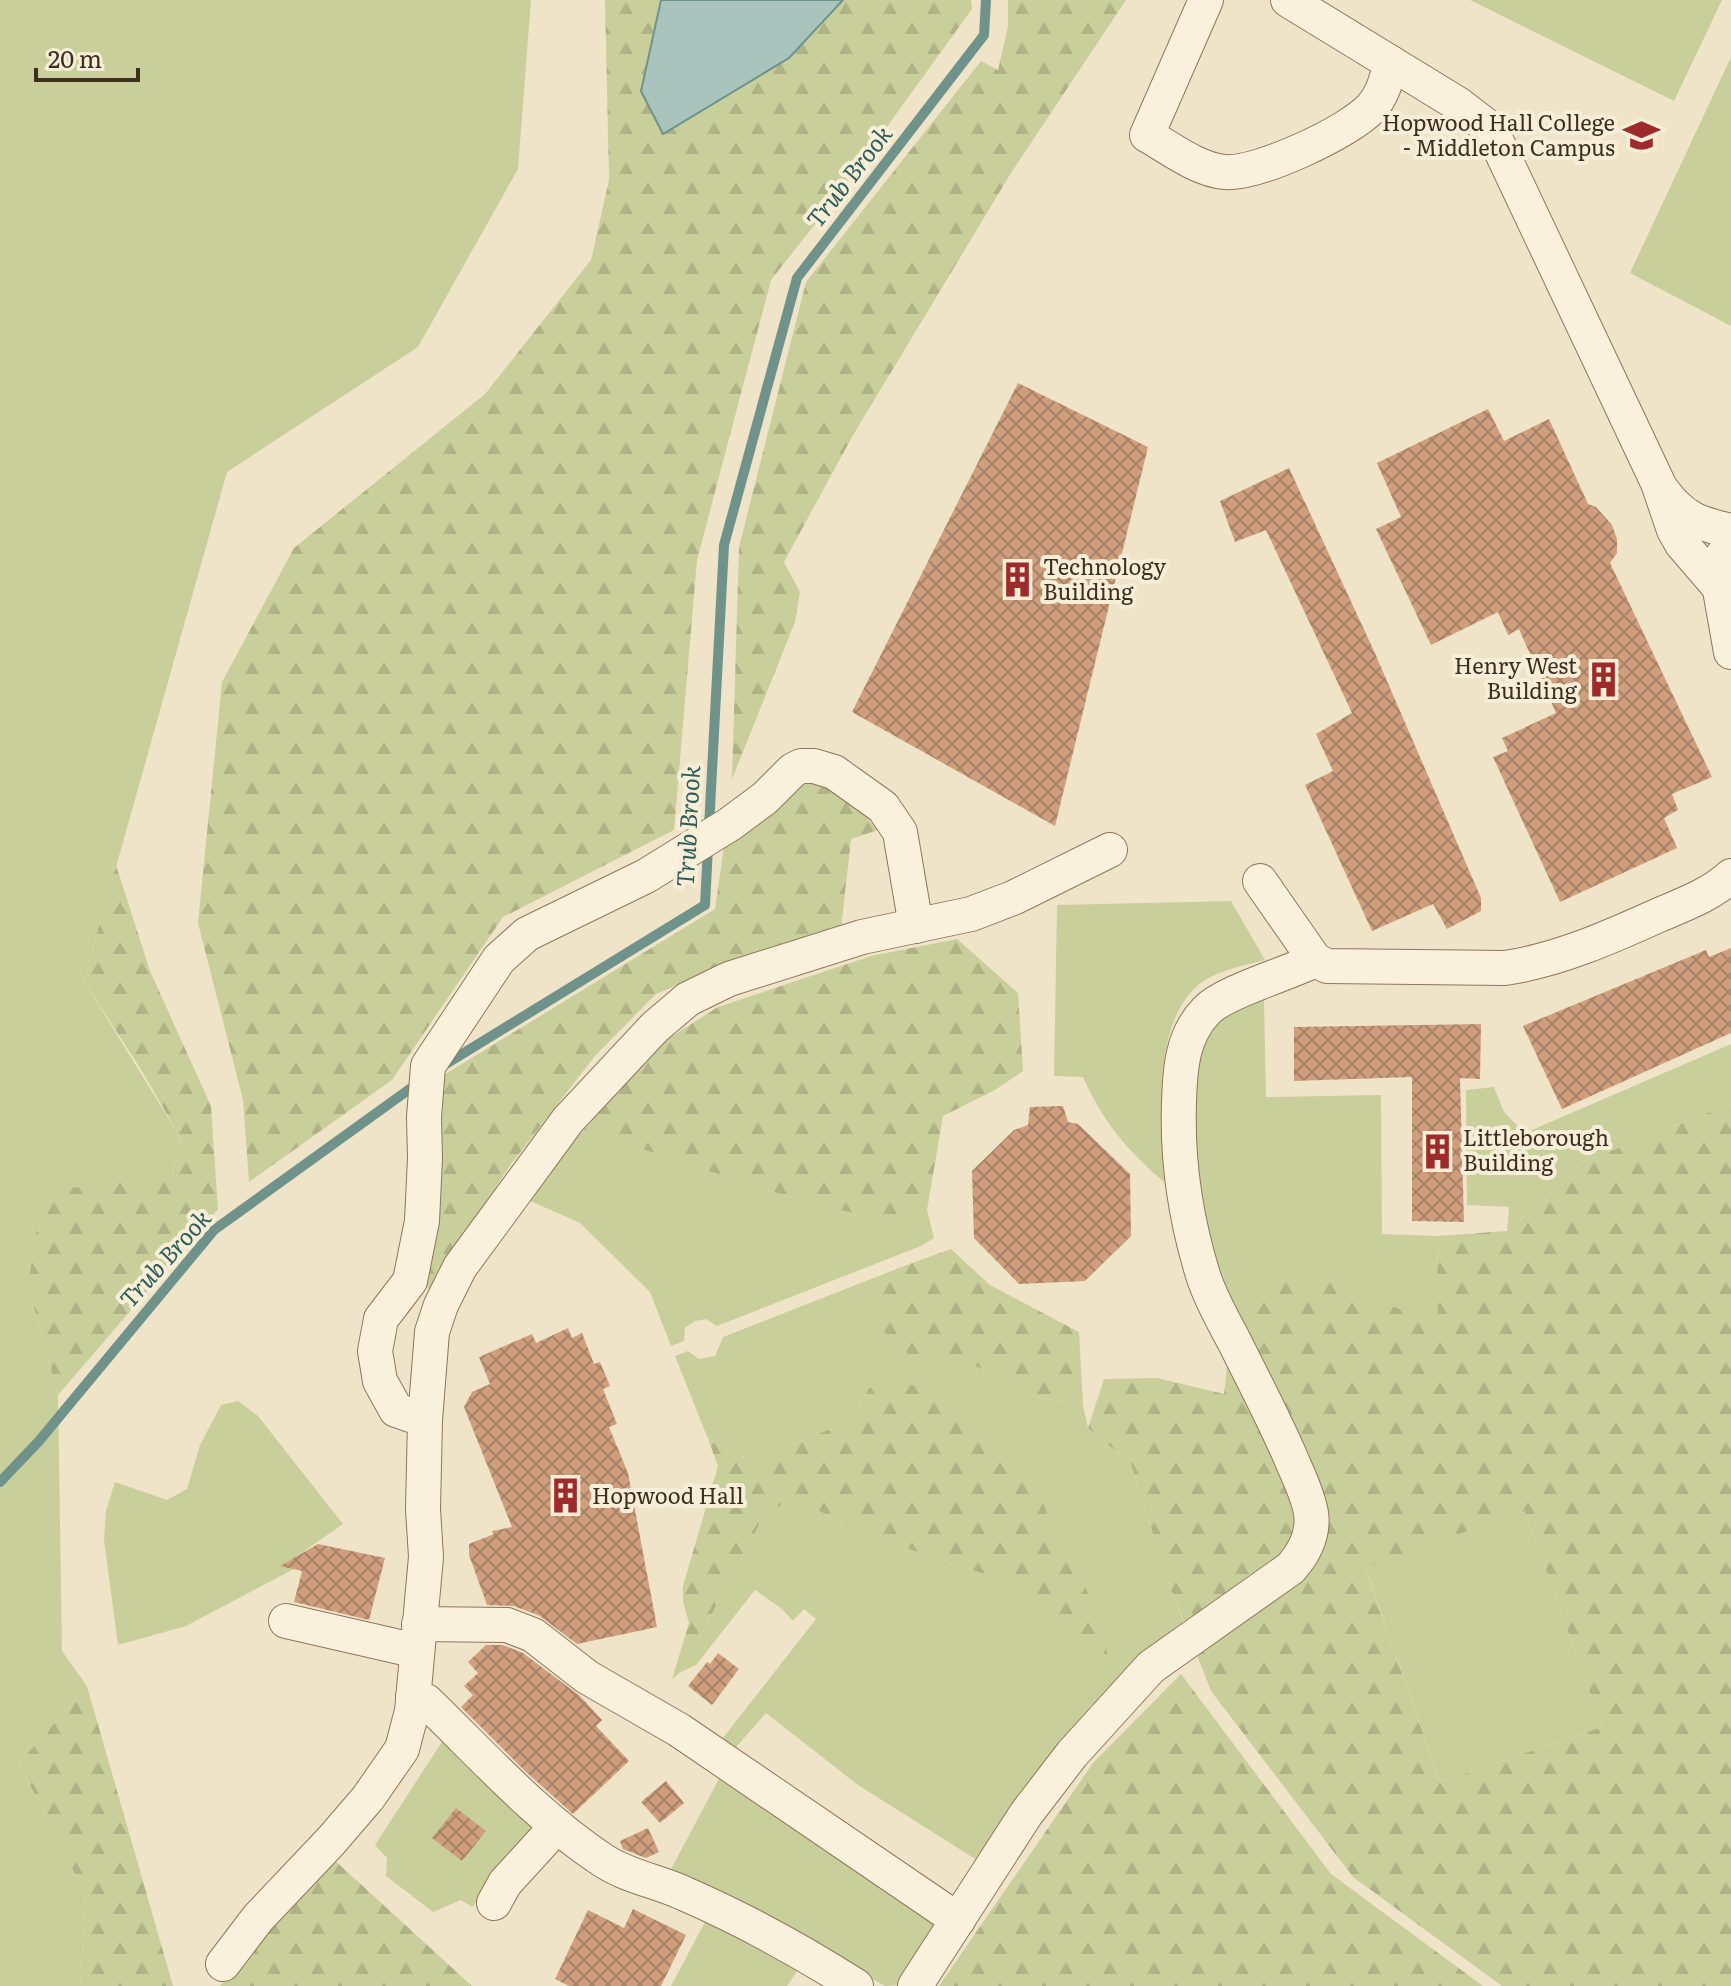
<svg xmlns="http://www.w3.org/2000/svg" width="1731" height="1986" font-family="Literata,serif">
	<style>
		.green { fill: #c9cf9b }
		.forest { fill: url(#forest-firs); fill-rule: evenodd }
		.water { fill: #a9c4bc; stroke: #6f938a; stroke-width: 2 }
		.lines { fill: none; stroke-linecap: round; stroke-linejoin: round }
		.stream { stroke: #6f938a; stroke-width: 10 }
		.building { fill: url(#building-cross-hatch) }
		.minor-casing { stroke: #8d765c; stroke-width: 36 }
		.minor { stroke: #faf1dc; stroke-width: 34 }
		.labels { text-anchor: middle; stroke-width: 8; stroke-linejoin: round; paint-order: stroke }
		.poi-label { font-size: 22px; fill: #3d2e20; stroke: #f7eed8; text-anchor: start }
		.water-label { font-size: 24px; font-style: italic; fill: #2f5d5a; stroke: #f7eed8 }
	</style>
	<defs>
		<pattern id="forest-firs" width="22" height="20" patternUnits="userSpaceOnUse" patternTransform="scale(2)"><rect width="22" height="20" fill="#c9cf9b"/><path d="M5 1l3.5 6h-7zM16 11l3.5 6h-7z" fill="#aeb285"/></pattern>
		<pattern id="building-cross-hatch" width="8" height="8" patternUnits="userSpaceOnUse" patternTransform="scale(2)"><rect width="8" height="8" fill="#cf9f7d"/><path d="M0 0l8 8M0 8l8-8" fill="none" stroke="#a98266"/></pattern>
	</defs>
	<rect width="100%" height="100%" fill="#f0e4c8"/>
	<!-- green -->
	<g class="green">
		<path d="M0,0H531L518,169L418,347L227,472L84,981L180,1137L173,1174L28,1285L58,1395L62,1651L87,1686L19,1763L86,1896L80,1986H0Z"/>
		<path d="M1470,0H1722L1674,101Z"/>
		<path d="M1731,57V326L1630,273Z"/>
		<path d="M1231,901L1265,960C1243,966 1213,971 1196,987C1150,1031 1163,1124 1164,1182C1128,1151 1102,1121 1083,1077L1054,1076L1057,905Z"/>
		<path d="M1264,998L1266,1097L1381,1095L1382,1234L1437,1236L1439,1327L1343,1284L1233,1320L1210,1265L1185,1082L1205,1024Z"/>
		<path d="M1731,1044V1104L1580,1163L1564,1183L1507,1231L1509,1207L1467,1205L1466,1090L1494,1087L1504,1112L1525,1133Z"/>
		<path d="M584,1130L810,1204L899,1221L927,1210L934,1238L921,1246L717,1326L706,1319L695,1321L685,1328L684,1341L671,1346L650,1292L580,1223L526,1199Z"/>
		<path d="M904,1266L881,1289L916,1361L978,1367L1025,1395L1083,1405L1088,1428L1131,1464L1167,1579L1185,1626L1090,1707L1017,1804L980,1862L858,1785L766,1713L731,1753L719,1743L816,1619L804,1609L793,1621L782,1609L755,1590L696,1665L681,1672L765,1514L790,1500L817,1510L878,1539L1015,1584L1046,1610L1112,1684L1028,1466L869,1388L850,1421L786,1447L756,1463L708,1439L675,1356L688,1351L699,1359L715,1356L723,1337Z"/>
		<path d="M238,1401L258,1416L343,1524L297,1556L294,1569L186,1626L118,1645L104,1540L106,1511L115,1482L167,1500L187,1489L200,1445L221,1405Z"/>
		<path d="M1525,1511L1602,1727L1440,1782L1365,1566Z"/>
		<path d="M449,1731L546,1829L472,1907L461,1900L433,1912L386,1876L387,1858L375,1845Z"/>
		<path d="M720,1777L942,1921L902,1985L885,1986L770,1922L670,1871Z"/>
		<path d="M706,1920L800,1967L787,1986H671Z"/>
	</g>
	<!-- forest -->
	<g class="forest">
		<path d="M605,0H661L641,91L789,58L843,0H971L972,9L834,200L771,280L697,560L674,830L503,917L392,1080L249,1182L243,1100L198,923L222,682L294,548L485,394L591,260L609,180Z"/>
		<path d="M1008,0H1126L1011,173L852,437L784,562L800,592L795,622L732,779L739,547L806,282L981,61L998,70L1008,26Z"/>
		<path d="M812,780L856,806L878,830L851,839L841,929L737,961L656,994L595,1056L511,1164L429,1289L423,1284L434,1081L715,909L725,839L790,792Z"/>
		<path d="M116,865L150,971L211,1106L218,1209L58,1395L28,1285L43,1192L173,1174L180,1137L140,1068L84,981Z"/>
		<path d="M957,939L1018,993L1023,1071L995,1090L943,1116L927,1210L899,1222L810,1204L584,1130L658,1045L718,1007L871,956Z"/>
		<path d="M1731,1104V1986H1502L1353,1877L1211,1691L1167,1579L1131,1464L1088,1428L1104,1379L1157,1378L1224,1394L1232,1322L1263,1275L1343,1284L1438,1326L1437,1236L1507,1231L1564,1183L1580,1163ZM1525,1511L1602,1727L1440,1782L1365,1567Z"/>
		<path d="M951,1249L990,1285L1079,1332L1083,1405L1025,1395L978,1367L916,1361L883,1331L881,1289L904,1266Z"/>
		<path d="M912,1385L962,1410L1028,1466L1053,1528L1101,1616L1113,1686L1046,1610L1015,1584L878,1539L817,1510L790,1500L765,1514L681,1672L672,1679L689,1623L683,1602V1586L718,1466L708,1439L756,1463L786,1447L850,1421L869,1388Z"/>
		<path d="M1181,1674L1331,1874L1483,1986H939L1093,1763Z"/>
		<path d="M87,1686L173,1986H80L86,1896L19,1763Z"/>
		<path d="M331,1857L472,1986H220Z"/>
	</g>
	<!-- water -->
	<path class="water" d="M661,0H843L789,58L663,134L641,91Z"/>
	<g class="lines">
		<!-- stream -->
		<g class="stream">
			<path d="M709,827L724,545L797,278L984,35L986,0"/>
			<path d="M441,1067L705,905L708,847"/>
			<path d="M0,1482L39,1441L214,1230L418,1083"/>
		</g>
	</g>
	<!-- building -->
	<g class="building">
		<path d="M1018,383L1148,447L1055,826L852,712Z"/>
		<path d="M1488,409L1504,441L1549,419L1588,504L1596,507L1612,525L1617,539V553L1610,563L1712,777L1672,794L1678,810L1664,818L1677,848L1560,902L1493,757L1508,751L1502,738L1556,713L1519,629L1508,635L1498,612L1431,645L1376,529L1401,517L1377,463Z"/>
		<path d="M1289,468L1374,651L1481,898V911L1447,929L1433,904L1372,931L1305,785L1333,771L1316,734L1352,713L1266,530L1235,542L1220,501Z"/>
		<path d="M1731,948V1033L1562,1109L1523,1026L1706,950L1709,957Z"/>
		<path d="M1481,1024L1480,1079L1460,1078L1464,1222L1412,1221V1077L1294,1081V1027Z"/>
		<path d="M1063,1106L1068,1122L1078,1124L1130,1174L1131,1236L1085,1281L1019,1284L974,1238L972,1171L1014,1130L1028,1125L1030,1107Z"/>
		<path d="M568,1328L572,1338L582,1333L594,1364L600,1362L610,1386L603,1389L617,1424L609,1427L628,1473L657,1627L577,1644L540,1616L514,1606L487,1605L469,1555V1544L494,1534L492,1531L512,1527L464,1407L472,1392L490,1384L479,1357L532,1334L536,1343Z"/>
		<path d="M318,1544L385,1558L369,1620L294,1602L302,1571L280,1566Z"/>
		<path d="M486,1645H503L523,1653L580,1696L602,1720L596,1726L629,1761L573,1814L525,1771L461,1707L473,1695L464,1686L478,1673L468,1662Z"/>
		<path d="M718,1653L739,1669L712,1705L688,1686L707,1662L710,1664Z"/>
		<path d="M666,1781L684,1803L660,1823L641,1802Z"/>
		<path d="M456,1808L486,1831L462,1861L432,1838Z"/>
		<path d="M648,1828L659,1852L646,1858L623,1849L620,1841Z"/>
		<path d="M633,1909L686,1935L661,1986H569L555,1979L588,1910L624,1928Z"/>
	</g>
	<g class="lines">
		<defs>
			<g id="minor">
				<path d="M1206,0L1147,135C1170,148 1198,170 1225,172C1257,175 1349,132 1371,108C1383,95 1386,80 1391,63"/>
				<path d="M1288,0L1458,104L1484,124L1495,138L1658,483L1674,530L1682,544L1719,587"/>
				<path d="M1662,490C1682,518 1699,524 1731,531"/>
				<path d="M1731,545L1719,560L1717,573L1731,652"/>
				<path d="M1260,881L1315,960L1327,966L1505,968C1559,960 1610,937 1659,915C1685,904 1710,895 1731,876"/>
				<path d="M425,1420L396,1410L380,1381L375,1351L381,1319L410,1281L422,1221L425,1158L424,1117L428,1066L499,959L527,934L646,876L730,824L765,798L793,770L801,766H814L834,772L883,807L900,832L916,926"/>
				<path d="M286,1621L417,1651"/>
				<path d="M419,1624L507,1625L533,1635L587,1677L679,1730L958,1920"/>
				<path d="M413,1697L426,1701C483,1756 538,1818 604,1861C629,1877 657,1881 683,1893C743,1919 801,1951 856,1986"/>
				<path d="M494,1903L505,1883L557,1826"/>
				<path d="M223,1964L258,1918L331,1841L368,1798L402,1749L412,1711L426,1557L423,1509L425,1420L432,1332L441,1305L460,1267L568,1120L655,1027L688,999L729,979L862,937L971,914L1013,898L1110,850"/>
				<path d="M915,1986L1026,1814L1072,1754L1151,1667L1291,1568C1305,1552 1314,1534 1311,1513C1308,1494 1297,1473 1290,1456C1273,1417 1253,1379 1234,1341C1223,1320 1210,1298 1203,1275C1186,1220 1177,1159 1179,1102C1180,1069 1182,1036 1206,1011C1223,992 1288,974 1315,960"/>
			</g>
		</defs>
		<!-- minor casing -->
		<use href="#minor" class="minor-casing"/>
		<!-- minor -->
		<use href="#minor" class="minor"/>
	</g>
	<!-- icons -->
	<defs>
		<symbol id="university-bare" viewBox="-9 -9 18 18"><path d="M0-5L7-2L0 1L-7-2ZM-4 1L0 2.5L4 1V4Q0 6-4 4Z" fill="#9e2a2b" stroke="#f7eed8" stroke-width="2.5" paint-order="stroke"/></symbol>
		<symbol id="building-bare" viewBox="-9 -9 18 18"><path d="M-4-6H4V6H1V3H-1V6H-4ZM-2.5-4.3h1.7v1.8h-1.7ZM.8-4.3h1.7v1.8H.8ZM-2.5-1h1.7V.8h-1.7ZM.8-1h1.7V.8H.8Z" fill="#9e2a2b" stroke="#f7eed8" stroke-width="2.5" paint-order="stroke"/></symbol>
	</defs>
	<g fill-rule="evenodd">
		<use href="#university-bare" x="1616" y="110" width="51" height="51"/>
		<use href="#building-bare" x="992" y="554" width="51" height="51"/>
		<use href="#building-bare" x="1578" y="654" width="51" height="51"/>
		<use href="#building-bare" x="1412" y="1126" width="51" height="51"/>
		<use href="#building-bare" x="540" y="1470" width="51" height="51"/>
	</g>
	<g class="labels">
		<!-- poi labels -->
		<g class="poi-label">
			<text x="1615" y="131" text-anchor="end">Hopwood Hall College<tspan x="1615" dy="25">- Middleton Campus</tspan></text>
			<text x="1043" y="575">Technology<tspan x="1043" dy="25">Building</tspan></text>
			<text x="1577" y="674" text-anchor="end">Henry West<tspan x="1577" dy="25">Building</tspan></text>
			<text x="1463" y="1146">Littleborough<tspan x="1463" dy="25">Building</tspan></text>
			<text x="592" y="1504">Hopwood Hall</text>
		</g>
		<!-- water labels -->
		<g class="water-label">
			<text transform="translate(850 177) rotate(-52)" y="8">Trub Brook</text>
			<text transform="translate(689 826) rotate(-87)" y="8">Trub Brook</text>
			<text transform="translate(166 1259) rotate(-48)" y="8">Trub Brook</text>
		</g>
	</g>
	<!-- scale -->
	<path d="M36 68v12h102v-12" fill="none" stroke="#3d2e20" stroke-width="4"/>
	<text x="48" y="68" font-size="24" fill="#3d2e20" stroke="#f7eed8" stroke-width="6" paint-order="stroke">20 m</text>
</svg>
